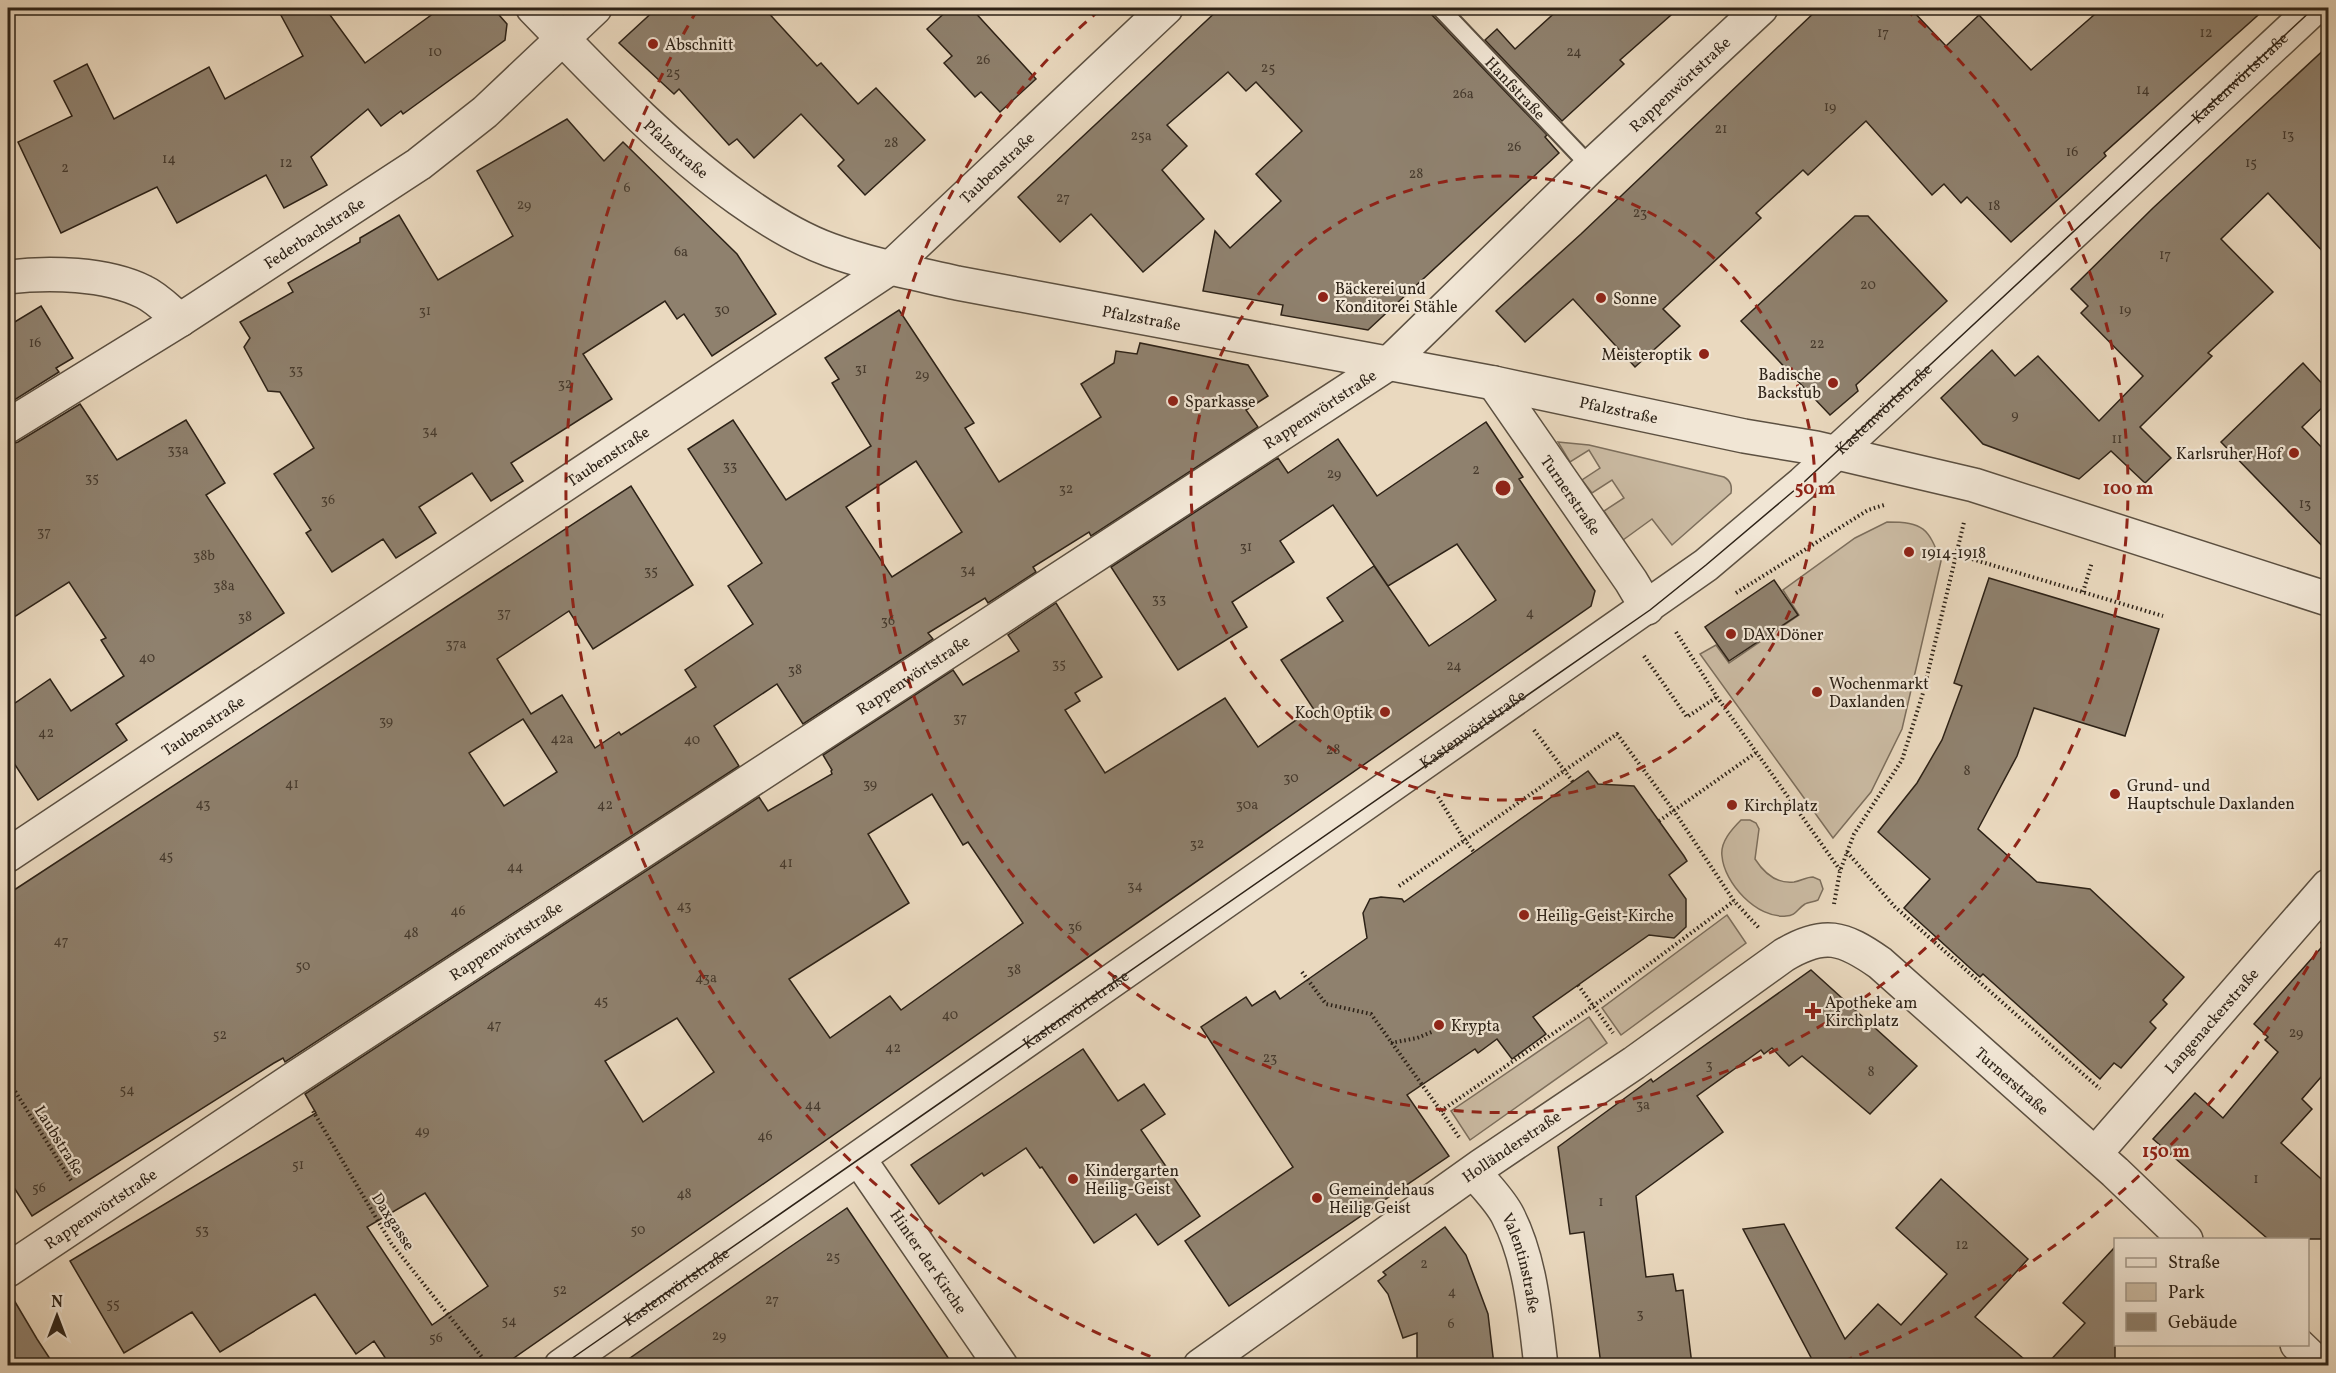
<svg xmlns="http://www.w3.org/2000/svg" width="2336" height="1373" font-family="Vollkorn,serif">
	<style>
		.green { fill: #cabaa2; stroke: #7c6e5c; stroke-width: 1.5 }
		.building { fill: #8f816e; stroke: #2d2217; stroke-width: 1.5; fill-rule: evenodd }
		.lines { fill: none; stroke-linecap: round; stroke-linejoin: round }
		.service-casing { stroke: #5c5041; stroke-width: 20 }
		.minor-casing { stroke: #5c5041; stroke-width: 36 }
		.path { stroke: #2d2217; stroke-width: 4; stroke-dasharray: 1.5 3; stroke-linecap: butt }
		.service { stroke: #f1e6d5; stroke-width: 16 }
		.minor { stroke: #f1e6d5; stroke-width: 33 }
		.tram { stroke: #2d2217; stroke-width: 1.5 }
		.ring { fill: none; stroke: #8f2418; stroke-width: 3; stroke-dasharray: 10 8 }
		.poi-dot { fill: #8f2418; stroke: #f1e6d5; stroke-width: 2 }
		.labels { text-anchor: middle; stroke-width: 4.5; stroke-linejoin: round; paint-order: stroke }
		.number-label { font-size: 14px; fill: #463a2d }
		.poi-label { font-size: 16px; fill: #2d2217; stroke: #f1e6d5; text-anchor: start }
		.street-label { font-size: 16px; fill: #2d2217; stroke: #f1e6d5 }
		.centre { fill: #8f2418; stroke: #f1e6d5; stroke-width: 3 }
		.ring-label { font-size: 18px; text-anchor: middle; font-weight: bold; fill: #8f2418; stroke: #f1e6d5; stroke-width: 4.5; stroke-linejoin: round; paint-order: stroke }
	</style>
	<rect width="100%" height="100%" fill="#ead9bf"/>
	<filter id="stains"><feTurbulence type="fractalNoise" baseFrequency=".00333" numOctaves="4"/><feColorMatrix values="0 0 0 0 .2 0 0 0 0 .09 0 0 0 0 .02 0 0 0 .5 -.17"/></filter>
	<radialGradient id="worn" r=".72"><stop offset=".6" stop-color="#630" stop-opacity="0"/><stop offset="1" stop-color="#630" stop-opacity=".3"/></radialGradient>
	<!-- green -->
	<g class="green">
		<path d="M1558,442L1589,445L1724,477C1731,481 1732,486 1731,493L1672,545L1652,519L1623,540L1604,511L1624,498L1612,480L1592,493L1582,480L1600,468L1589,450L1570,462Z"/>
		<path d="M1887,522C1924,522 1928,528 1941,561L1902,729L1871,792L1833,838L1700,654L1716,645L1729,663L1799,615L1783,590L1855,538Z"/>
		<path d="M1741,820H1750L1756,823L1759,829L1755,859C1764,873 1777,884 1794,882C1801,881 1806,877 1813,877L1820,880L1823,889L1818,900C1814,902 1808,902 1805,904C1797,909 1796,916 1786,916C1757,919 1724,883 1722,856C1720,842 1732,829 1741,820Z"/>
		<path d="M1727,915L1746,943L1621,1035L1602,1008Z"/>
		<path d="M1589,1017L1607,1043L1470,1140L1451,1111Z"/>
	</g>
	<!-- building -->
	<g class="building">
		<path d="M277,8H325L365,63L441,8H493L507,24L505,40L403,114L401,111L381,126L368,109L311,157L327,185L284,208L266,175L177,223L157,187L61,233L18,142L72,116L54,81L87,64L114,119L209,67L225,99L303,56Z"/>
		<path d="M657,8H764L817,66L821,63L858,104L876,88L925,140L865,195L838,166L844,160L801,114L754,158L737,139L729,145L679,89L674,94L619,43Z"/>
		<path d="M950,8H971L1036,79L1000,112L981,92L975,97L944,63L952,56L927,29Z"/>
		<path d="M1220,8H1428L1432,15L1547,135L1545,137L1559,153L1368,330L1281,315L1283,305L1203,291L1215,231L1230,248L1281,201L1256,174L1302,131L1256,82L1246,91L1228,72L1167,125L1187,146L1162,170L1204,219L1143,272L1091,214L1060,242L1018,197Z"/>
		<path d="M1560,8H1679L1620,60L1624,64L1562,121L1485,40L1497,29L1515,49Z"/>
		<path d="M1819,8H1910L1946,46L1979,15L2031,70L2102,8H2266L2104,153L2106,156L2011,242L1967,197L1961,203L1944,184L1932,195L1866,121L1808,175L1803,170L1756,213L1761,218L1663,309L1680,326L1635,367L1573,299L1525,342L1496,311L1581,234Z"/>
		<path d="M2328,46V257L2268,193L2221,239L2273,292L2208,353L2212,356L2140,427L2171,458L2145,483L2111,451L2079,479L1983,444L1941,398L1992,350L2015,376L2038,356L2099,421L2143,376L2081,313L2088,306L2071,289L2153,208Z"/>
		<path d="M567,119L604,161L623,142L737,254L776,314L712,356L684,314L677,319L665,301L583,354L612,399L511,463L523,481L491,501L472,473L419,507L436,533L396,558L383,539L332,572L306,533L311,530L274,474L314,448L280,392L268,391L244,347L250,338L240,322L293,292L288,283L360,242V238L399,215L438,280L513,236L477,171Z"/>
		<path d="M1855,216H1868L1947,301L1856,385L1858,391L1830,415L1741,321Z"/>
		<path d="M41,306L73,358L56,368L59,372L8,404V326Z"/>
		<path d="M899,310L974,423L965,428L999,482L1101,417L1081,384L1114,363L1116,351L1137,354L1140,343L1248,365L1268,396L1246,410L1258,427L1091,536L1089,532L1033,567L1036,572L988,603L985,598L928,633L933,639L803,724L777,684L714,726L739,766L285,1062L283,1058L274,1063L32,1216L8,1178V894L631,486L693,585L593,649L569,611L497,659L531,714L562,695L595,748L619,732L621,735L696,687L685,670L753,624L728,586L762,563L688,449L733,420L786,500L871,446L832,383L839,379L825,358ZM916,461L962,532L892,577L846,507ZM523,719L557,772L504,806L469,753Z"/>
		<path d="M2303,363L2328,390V402L2302,427L2328,454V552L2221,442Z"/>
		<path d="M80,404L117,460L186,420L225,483L206,495L284,613L116,724L127,740L38,800L8,754V708L50,679L71,711L124,676L101,640L106,638L69,582L8,621V445L18,442Z"/>
		<path d="M1486,422L1523,477L1519,479L1595,591L1591,606L504,1365H390L374,1341L356,1354L315,1294L220,1352L192,1312L124,1353L70,1261L316,1113L305,1094L759,797L768,811L832,774L831,771L832,770L823,755L953,670L963,685L1019,651L1008,635L1056,603L1102,677L1075,693L1080,701L1065,710L1105,773L1225,698L1258,747L1313,708L1281,660L1343,621L1327,598L1374,566L1429,646L1469,619L1496,600L1457,544L1388,586L1333,505L1280,541L1294,562L1232,602L1247,627L1178,670L1111,567L1278,458L1288,473L1338,439L1377,496ZM932,794L963,845L968,842L1023,923L901,1010L890,996L830,1038L789,979L909,903L868,834ZM677,1018L714,1072L643,1122L605,1061ZM425,1193L488,1286L432,1325L367,1227Z"/>
		<path d="M1989,578L2159,629L2125,736L2034,708L2017,756L1978,829L2037,882L2090,889L2184,977L2163,1000L2167,1004L2150,1022L2156,1028L2121,1068L2114,1063L2100,1079L1983,974L1980,977L1904,908L1930,879L1878,832L1917,783L1942,740L1962,686L1954,683Z"/>
		<path d="M1774,580L1798,615L1729,661L1705,627Z"/>
		<path d="M1588,771L1598,784L1634,786L1684,856L1687,861L1669,875L1686,899V927L1674,938L1649,935L1533,1017L1546,1034L1512,1059L1497,1039L1478,1053L1475,1049L1407,1095L1449,1156L1229,1306L1185,1241L1293,1167L1201,1027L1246,997L1252,1006L1275,991L1280,999L1367,938L1363,913L1370,899L1381,897L1402,899L1404,902Z"/>
		<path d="M2328,940V1069L2302,1099L2312,1109L2281,1143L2328,1185V1239H2268L2153,1139L2195,1093L2223,1118L2278,1052L2265,1040L2268,1037L2254,1024Z"/>
		<path d="M1811,970L1917,1066L1870,1114L1802,1056L1789,1066L1772,1048L1764,1054L1761,1050L1697,1096L1723,1132L1636,1196L1646,1277L1673,1274L1676,1291L1683,1290L1692,1365H1601L1584,1232L1570,1234L1558,1147L1651,1079L1653,1082Z"/>
		<path d="M1083,1049L1118,1101L1144,1084L1165,1114L1141,1130L1200,1216L1158,1245L1136,1214L1094,1243L1042,1167L1040,1168L1026,1148L984,1176L982,1173L939,1204L911,1165Z"/>
		<path d="M1941,1179L2028,1259L1975,1317L2031,1365H1815L1743,1229L1784,1224L1845,1339L1878,1304L1901,1325L1947,1274L1896,1228Z"/>
		<path d="M847,1208L953,1365H620L784,1251Z"/>
		<path d="M1445,1227L1466,1255L1488,1314L1494,1365H1417V1333L1403,1338L1388,1294L1378,1281L1386,1275L1383,1272Z"/>
		<path d="M2115,1247V1365H2046L2085,1323L2063,1303Z"/>
		<path d="M8,1290L37,1339L54,1365H8Z"/>
	</g>
	<g class="lines">
		<defs>
			<g id="service">
				<path id="s1" d="M1440,8L1591,167"/>
			</g>
			<g id="minor">
				<path id="s2" d="M533,8C598,75 662,144 739,199C767,219 797,238 830,250C871,265 914,273 957,283L1494,383L1744,436L1816,448L1974,485L2328,599"/>
				<path d="M8,277C48,272 106,273 144,292C157,298 169,311 180,320"/>
				<path id="s3" d="M1494,383L1631,581L1647,608"/>
				<path id="s4" d="M8,426L180,320L419,164L485,112L595,8"/>
				<path id="s5" d="M8,855L890,268L1166,8"/>
				<path id="s6" d="M2095,1154L2328,886"/>
				<path id="s7" d="M859,1159L1001,1366"/>
				<path id="s8" d="M1474,1172C1485,1186 1500,1200 1508,1216C1531,1261 1535,1316 1541,1366"/>
				<path id="s9" d="M8,1270L292,1080L1388,364L1589,168L1761,8"/>
				<path d="M2297,1344L2320,1366"/>
				<path id="s10" d="M561,1366L1706,565L1803,483L1903,391L2314,8"/>
				<path id="s11" d="M1200,1366L1481,1166L1634,1063L1784,955C1824,931 1843,937 1880,963L2115,1172L2186,1240"/>
			</g>
		</defs>
		<!-- service casing -->
		<use href="#service" class="service-casing"/>
		<!-- minor casing -->
		<use href="#minor" class="minor-casing"/>
		<!-- path -->
		<g class="path">
			<path d="M1955,554L2163,616"/>
			<path d="M2083,592L2092,562"/>
			<path d="M1736,593L1868,510L1884,505"/>
			<path d="M1676,632L1717,697L1840,870"/>
			<path d="M1644,656L1687,717L1717,697"/>
			<path d="M1534,730L1573,782"/>
			<path d="M1438,797L1464,839L1474,852"/>
			<path d="M1659,821L1757,752"/>
			<path d="M1847,852L1895,907L2100,1089"/>
			<path d="M1399,886L1617,734L1674,811L1734,901L1759,928"/>
			<path d="M1834,904L1840,871L1854,834L1902,760L1923,693L1964,522"/>
			<path d="M1302,972L1326,1004L1371,1014L1441,1111"/>
			<path d="M1578,985L1613,1033"/>
			<path d="M1391,1043L1417,1038L1434,1031"/>
			<path d="M8,1080L72,1182"/>
			<path d="M313,1111L391,1243L489,1366"/>
			<path d="M1459,1137L1441,1111L1593,1006L1734,901"/>
		</g>
		<!-- service -->
		<use href="#service" class="service"/>
		<!-- minor -->
		<use href="#minor" class="minor"/>
		<!-- tram -->
		<path class="tram" id="s12" d="M561,1366L1650,610L1706,565L1803,483L2314,8"/>
	</g>
	<!-- distance rings -->
	<g class="ring">
		<circle cx="1503" cy="488" r="312"/>
		<path d="M1905 9A625 625 0 1 1 1101 9"/>
		<path d="M2326 935A937 937 0 0 1 1839 1363M1167 1363A937 937 0 0 1 696 12"/>
	</g>
	<!-- markers -->
	<g class="poi-dot">
		<circle cx="653" cy="44" r="6"/>
		<circle cx="1323" cy="297" r="6"/>
		<circle cx="1601" cy="298" r="6"/>
		<circle cx="1704" cy="354" r="6"/>
		<circle cx="1833" cy="383" r="6"/>
		<circle cx="1173" cy="401" r="6"/>
		<circle cx="2294" cy="453" r="6"/>
		<circle cx="1909" cy="552" r="6"/>
		<circle cx="1731" cy="634" r="6"/>
		<circle cx="1817" cy="692" r="6"/>
		<circle cx="1385" cy="712" r="6"/>
		<circle cx="2115" cy="794" r="6"/>
		<circle cx="1732" cy="805" r="6"/>
		<circle cx="1524" cy="915" r="6"/>
		<path d="M1810 1002h6v6h6v6h-6v6h-6v-6h-6v-6h6z"/>
		<circle cx="1439" cy="1025" r="6"/>
		<circle cx="1073" cy="1179" r="6"/>
		<circle cx="1317" cy="1198" r="6"/>
	</g>
	<g class="labels">
		<!-- number labels -->
		<g class="number-label">
			<text x="1883" y="37">17</text>
			<text x="2206" y="37">12</text>
			<text x="435" y="56">10</text>
			<text x="1574" y="56">24</text>
			<text x="983" y="64">26</text>
			<text x="1268" y="72">25</text>
			<text x="673" y="77">25</text>
			<text x="2143" y="94">14</text>
			<text x="1463" y="98">26a</text>
			<text x="1830" y="111">19</text>
			<text x="1721" y="133">21</text>
			<text x="2288" y="139">13</text>
			<text x="1141" y="140">25a</text>
			<text x="891" y="147">28</text>
			<text x="1514" y="151">26</text>
			<text x="2072" y="156">16</text>
			<text x="169" y="163">14</text>
			<text x="286" y="167">12</text>
			<text x="2251" y="167">15</text>
			<text x="65" y="172">2</text>
			<text x="1416" y="178">28</text>
			<text x="627" y="192">6</text>
			<text x="1063" y="202">27</text>
			<text x="524" y="209">29</text>
			<text x="1994" y="210">18</text>
			<text x="1640" y="217">23</text>
			<text x="681" y="256">6a</text>
			<text x="2165" y="259">17</text>
			<text x="1868" y="289">20</text>
			<text x="722" y="314">30</text>
			<text x="2125" y="314">19</text>
			<text x="425" y="315">31</text>
			<text x="35" y="347">16</text>
			<text x="1817" y="348">22</text>
			<text x="861" y="373">31</text>
			<text x="296" y="374">33</text>
			<text x="922" y="379">29</text>
			<text x="565" y="388">32</text>
			<text x="2015" y="419">9</text>
			<text x="430" y="435">34</text>
			<text x="2117" y="443">11</text>
			<text x="178" y="454">33a</text>
			<text x="730" y="470">33</text>
			<text x="1476" y="474">2</text>
			<text x="1334" y="478">29</text>
			<text x="92" y="482">35</text>
			<text x="1066" y="493">32</text>
			<text x="328" y="504">36</text>
			<text x="2305" y="508">13</text>
			<text x="44" y="536">37</text>
			<text x="1246" y="551">31</text>
			<text x="204" y="560">38b</text>
			<text x="968" y="574">34</text>
			<text x="651" y="575">35</text>
			<text x="224" y="590">38a</text>
			<text x="1159" y="603">33</text>
			<text x="504" y="617">37</text>
			<text x="1530" y="617">4</text>
			<text x="245" y="621">38</text>
			<text x="888" y="625">36</text>
			<text x="456" y="648">37a</text>
			<text x="147" y="662">40</text>
			<text x="1059" y="668">35</text>
			<text x="1454" y="670">24</text>
			<text x="795" y="674">38</text>
			<text x="960" y="722">37</text>
			<text x="386" y="725">39</text>
			<text x="46" y="737">42</text>
			<text x="562" y="743">42a</text>
			<text x="692" y="744">40</text>
			<text x="1333" y="754">28</text>
			<text x="1967" y="775">8</text>
			<text x="1291" y="782">30</text>
			<text x="292" y="788">41</text>
			<text x="870" y="788">39</text>
			<text x="203" y="808">43</text>
			<text x="605" y="809">42</text>
			<text x="1247" y="809">30a</text>
			<text x="1197" y="848">32</text>
			<text x="166" y="860">45</text>
			<text x="786" y="867">41</text>
			<text x="515" y="871">44</text>
			<text x="1135" y="890">34</text>
			<text x="684" y="910">43</text>
			<text x="458" y="915">46</text>
			<text x="1075" y="931">36</text>
			<text x="411" y="937">48</text>
			<text x="61" y="945">47</text>
			<text x="303" y="970">50</text>
			<text x="1014" y="974">38</text>
			<text x="706" y="982">43a</text>
			<text x="601" y="1005">45</text>
			<text x="950" y="1019">40</text>
			<text x="494" y="1029">47</text>
			<text x="2296" y="1037">29</text>
			<text x="220" y="1039">52</text>
			<text x="893" y="1052">42</text>
			<text x="1270" y="1062">23</text>
			<text x="1709" y="1069">3</text>
			<text x="1871" y="1076">8</text>
			<text x="127" y="1094">54</text>
			<text x="813" y="1109">44</text>
			<text x="1643" y="1109">3a</text>
			<text x="422" y="1135">49</text>
			<text x="765" y="1140">46</text>
			<text x="298" y="1169">51</text>
			<text x="2256" y="1183">1</text>
			<text x="39" y="1192">56</text>
			<text x="684" y="1198">48</text>
			<text x="1601" y="1206">1</text>
			<text x="202" y="1234">53</text>
			<text x="638" y="1234">50</text>
			<text x="1962" y="1249">12</text>
			<text x="833" y="1261">25</text>
			<text x="1424" y="1268">2</text>
			<text x="560" y="1294">52</text>
			<text x="1452" y="1296">4</text>
			<text x="772" y="1304">27</text>
			<text x="113" y="1308">55</text>
			<text x="1640" y="1318">3</text>
			<text x="509" y="1325">54</text>
			<text x="1451" y="1328">6</text>
			<text x="719" y="1340">29</text>
			<text x="436" y="1342">56</text>
		</g>
		<!-- poi labels -->
		<g class="poi-label">
			<text x="665" y="50">Abschnitt</text>
			<text x="1335" y="294">Bäckerei und<tspan x="1335" dy="18">Konditorei Stähle</tspan></text>
			<text x="1613" y="304">Sonne</text>
			<text x="1692" y="360" text-anchor="end">Meisteroptik</text>
			<text x="1821" y="380" text-anchor="end">Badische<tspan x="1821" dy="18">Backstub</tspan></text>
			<text x="1185" y="407">Sparkasse</text>
			<text x="2282" y="459" text-anchor="end">Karlsruher Hof</text>
			<text x="1921" y="558">1914-1918</text>
			<text x="1743" y="640">DAX Döner</text>
			<text x="1829" y="689">Wochenmarkt<tspan x="1829" dy="18">Daxlanden</tspan></text>
			<text x="1373" y="718" text-anchor="end">Koch Optik</text>
			<text x="2127" y="791">Grund- und<tspan x="2127" dy="18">Hauptschule Daxlanden</tspan></text>
			<text x="1744" y="811">Kirchplatz</text>
			<text x="1536" y="921">Heilig-Geist-Kirche</text>
			<text x="1825" y="1008">Apotheke am<tspan x="1825" dy="18">Kirchplatz</tspan></text>
			<text x="1451" y="1031">Krypta</text>
			<text x="1085" y="1176">Kindergarten<tspan x="1085" dy="18">Heilig-Geist</tspan></text>
			<text x="1329" y="1195">Gemeindehaus<tspan x="1329" dy="18">Heilig Geist</tspan></text>
		</g>
		<!-- street labels -->
		<g class="street-label">
			<text dy="6" stroke="none"><textPath href="#s12" startOffset="2120">Kastenwörtstraße</textPath></text>
			<text dy="6" stroke="none"><textPath href="#s9" startOffset="2055">Rappenwörtstraße</textPath></text>
			<text dy="6" stroke="none"><textPath href="#s1" startOffset="110">Hanfstraße</textPath></text>
			<text dy="6" stroke="none"><textPath href="#s2" startOffset="201">Pfalzstraße</textPath></text>
			<text dy="6" stroke="none"><textPath href="#s5" startOffset="1206">Taubenstraße</textPath></text>
			<text dy="6" stroke="none"><textPath href="#s4" startOffset="362">Federbachstraße</textPath></text>
			<text dy="6" stroke="none"><textPath href="#s2" startOffset="705">Pfalzstraße</textPath></text>
			<text dy="6" stroke="none"><textPath href="#s9" startOffset="1569">Rappenwörtstraße</textPath></text>
			<text dy="6" stroke="none"><textPath href="#s12" startOffset="1634">Kastenwörtstraße</textPath></text>
			<text dy="6" stroke="none"><textPath href="#s2" startOffset="1191">Pfalzstraße</textPath></text>
			<text dy="6" stroke="none"><textPath href="#s5" startOffset="720">Taubenstraße</textPath></text>
			<text dy="6" stroke="none"><textPath href="#s3" startOffset="136">Turnerstraße</textPath></text>
			<text dy="6" stroke="none"><textPath href="#s9" startOffset="1083">Rappenwörtstraße</textPath></text>
			<text dy="6" stroke="none"><textPath href="#s5" startOffset="234">Taubenstraße</textPath></text>
			<text dy="6" stroke="none"><textPath href="#s10" startOffset="1112">Kastenwörtstraße</textPath></text>
			<text dy="6" stroke="none"><textPath href="#s9" startOffset="597">Rappenwörtstraße</textPath></text>
			<text dy="6" stroke="none"><textPath href="#s12" startOffset="626">Kastenwörtstraße</textPath></text>
			<text dy="6" stroke="none"><textPath href="#s6" startOffset="177">Langenackerstraße</textPath></text>
			<text dy="6" stroke="none"><textPath href="#s11" startOffset="996">Turnerstraße</textPath></text>
			<text transform="translate(60 1140) rotate(58)" y="6">Laubstraße</text>
			<text dy="6" stroke="none"><textPath href="#s11" startOffset="381">Holländerstraße</textPath></text>
			<text dy="6" stroke="none"><textPath href="#s9" startOffset="111">Rappenwörtstraße</textPath></text>
			<text transform="translate(394 1221) rotate(57)" y="6">Daxgasse</text>
			<text dy="6" stroke="none"><textPath href="#s7" startOffset="124">Hinter der Kirche</textPath></text>
			<text dy="6" stroke="none"><textPath href="#s8" startOffset="105">Valentinstraße</textPath></text>
			<text dy="6" stroke="none"><textPath href="#s12" startOffset="140">Kastenwörtstraße</textPath></text>
		</g>
	</g>
	<circle cx="1503" cy="488" r="9" class="centre"/>
	<g class="ring-label">
		<text x="1815" y="494">50 m</text>
		<text x="2128" y="494">100 m</text>
		<text x="2166" y="1157">150 m</text>
	</g>
	<!-- margin -->
	<rect width="2336" height="1373" fill="none" stroke="#ead9bf" stroke-width="30"/>
	<rect x="9" y="9" width="2318" height="1355" fill="none" stroke="#2d2217" stroke-width="3"/>
	<rect x="15" y="15" width="2306" height="1343" fill="none" stroke="#2d2217" stroke-width="1.5"/>
	<!-- legend -->
	<rect x="2114" y="1238" width="195" height="108" fill="#f1e6d5" stroke="#a39889" stroke-width="1.5"/>
	<rect x="2126" y="1258" width="30" height="9" fill="#f1e6d5" stroke="#a39889" stroke-width="1.5"/>
	<text x="2168" y="1268" font-size="18" fill="#2d2217">Straße</text>
	<rect x="2126" y="1283" width="30" height="18" fill="#cabaa2" stroke="#a39889" stroke-width="1.5"/>
	<text x="2168" y="1298" font-size="18" fill="#2d2217">Park</text>
	<rect x="2126" y="1313" width="30" height="18" fill="#8f816e" stroke="#a39889" stroke-width="1.5"/>
	<text x="2168" y="1328" font-size="18" fill="#2d2217">Gebäude</text>
	<!-- north arrow -->
	<g transform="translate(57 1316)" stroke="#f1e6d5" stroke-width="4.5" paint-order="stroke">
	<path d="M0-4.5L10 22L0 15L-10 22Z" fill="#2d2217"/>
	<text y="-9" font-size="16" font-weight="bold" text-anchor="middle" fill="#2d2217">N</text>
	</g>
	<rect width="100%" height="100%" filter="url(#stains)"/>
	<rect width="100%" height="100%" fill="url(#worn)"/>
</svg>
